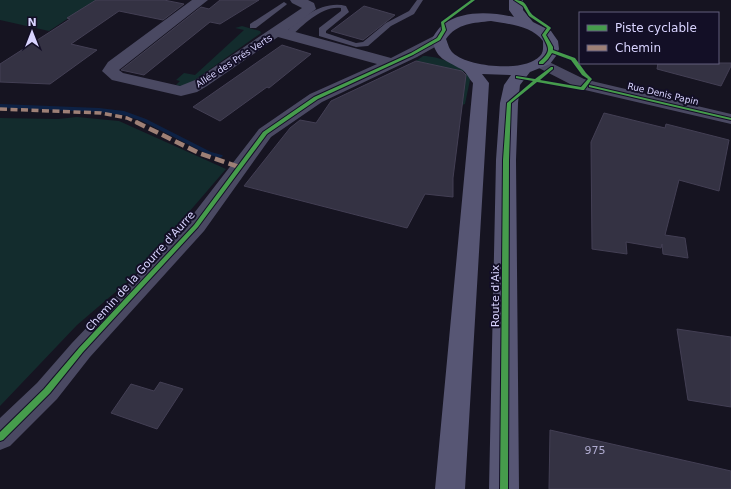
<svg xmlns="http://www.w3.org/2000/svg" width="731" height="489" font-family="'DejaVu Sans',sans-serif">
	<style>
		.green { fill: #132c2d }
		.lines { fill: none; stroke-linecap: round; stroke-linejoin: round }
		.stream { fill: #0d2144; fill-rule: evenodd }
		.building { fill: #343243; stroke: #433f54 }
		.service { fill: #4a4962; fill-rule: evenodd }
		.minor { fill: #4a4962; fill-rule: evenodd }
		.secondary { fill: #575674; fill-rule: evenodd }
		.quiet-far1 { stroke: #9e8076; stroke-width: 3.5; stroke-dasharray: 7 3.5; stroke-linecap: butt }
		.quiet { stroke: #9e8076; stroke-width: 4.5; stroke-dasharray: 10 4.5; stroke-linecap: butt }
		.cycleway-casing { stroke: #130f26; stroke-width: 2 }
		.cycleway { fill: #469c4c; fill-rule: evenodd }
		.labels { text-anchor: middle; stroke-width: 4; stroke-linejoin: round; paint-order: stroke }
		.far-street-label { font-size: 9px; fill: #d9d4ff; stroke: #130f26 }
		.street-label { font-size: 11px; fill: #d9d4ff; stroke: #130f26 }
		.near-number-label { font-size: 11px; fill: #b0acd0 }
	</style>
	<rect width="100%" height="100%" fill="#161421"/>
	<!-- green -->
	<g class="green">
		<path d="M0,0H96L49,31L0,20Z"/>
		<path d="M242,26L260,31L261,33L185,87L176,85L180,81L176,80L184,73L195,75L244,30L235,28Z"/>
		<path d="M423,56C439,56 460,65 471,75L465,104L462,105L466,72L416,61Z"/>
		<path d="M77,117L119,121L226,169L133,277L77,325L0,406V118L58,119Z"/>
	</g>
	<g class="lines">
		<!-- stream -->
		<path class="stream" d="M0,104L99,108L124,111L146,119L211,152L222,155L223,156L220,158L207,154L142,121L123,115L99,112L0,108Z"/>
	</g>
	<!-- building -->
	<g class="building">
		<path d="M96,0H164L184,4L163,20L119,11L71,44L97,50L50,84L0,82V64L70,19L67,18Z"/>
		<path d="M220,0H259L220,24L210,22L144,75L121,70L201,7L209,9Z"/>
		<path d="M364,6L395,15L363,40L331,31Z"/>
		<path d="M282,45L311,54L269,88L267,87L220,121L193,107Z"/>
		<path d="M416,61L462,71L466,75L453,178V197L425,194L407,228L244,186L290,128L300,120L316,123L331,101Z"/>
		<path d="M658,63H731V66L721,86L657,69Z"/>
		<path d="M604,113L665,128L666,124L729,140L719,191L679,180L665,235L685,238L688,258L663,254L662,244L661,248L626,242L627,254L592,249L591,142Z"/>
		<path d="M677,329L731,337V407L688,400Z"/>
		<path d="M160,382L183,389L157,429L111,413L131,384L154,391Z"/>
		<path d="M550,430L731,471V489H549Z"/>
	</g>
	<g class="lines">
		<!-- service -->
		<g class="service">
			<path d="M417,0H423L414,14L391,26L368,46L356,47L319,36V28L341,11V8C323,5 303,25 291,36H285L284,34C299,18 324,0 346,6L349,12L326,31V33L356,43L363,42L386,23L409,11Z"/>
			<path d="M284,2L287,4L286,5L256,28H250V24Z"/>
		</g>
		<!-- minor -->
		<g class="minor">
			<path d="M192,0H208L119,70L123,73L180,86L195,80L302,8L292,3L290,0H308L314,3L316,9L288,30L391,58L434,36L439,35L444,36L446,39L444,42L417,57L322,102L271,137L204,231L90,357L57,399L10,446L0,450V418L37,383L72,343L188,221L259,129L310,94L377,64L278,37L207,86L197,92L181,96L112,80L102,71L108,62Z"/>
			<path d="M541,58L584,79L596,82L731,114V124L585,90L572,85L535,66L533,63L535,60Z"/>
		</g>
		<!-- secondary -->
		<path class="secondary" d="M509,0H523V10L533,22L551,31L558,41L559,49L556,56L550,64L530,72L520,85L518,103L516,160L519,489H489L496,160L500,103L504,85L511,75L482,74L489,83L465,489H435L473,83C469,79 466,71 461,69C445,60 436,59 432,39C435,34 438,28 444,24C463,10 492,12 514,17L509,10ZM491,21C508,24 532,26 543,41C543,46 544,52 540,56C525,73 468,67 453,53C449,49 448,44 446,39C457,23 474,23 491,21Z"/>
		<!-- quiet-far1 -->
		<path class="quiet-far1" d="M0,109L101,113L127,118L138,123"/>
		<!-- quiet -->
		<path class="quiet" d="M136,122L199,153L239,167"/>
		<defs>
			<g id="cycleway">
				<path d="M471,0H475L444,23L446,30L440,40L413,55L318,99L267,134L198,227L83,352L50,393L3,440L0,441V432L44,389L79,348L194,225L263,132L314,97L411,53L437,38L442,30L441,22Z"/>
				<path d="M514,0C529,0 525,9 534,16C539,20 545,23 550,27L551,28L546,35L553,47V50L575,58L586,73L592,79L584,90H582L537,82L511,103L509,160L508,489H500L503,160L507,103L533,81L516,78V76L535,79L551,67H553V69L540,80L581,87L588,79L582,75L571,60L552,53L548,59L543,64H539V62C552,51 549,48 542,35L547,28L529,16L523,6Z"/>
				<path d="M589,85L731,118V120L589,87Z"/>
			</g>
		</defs>
		<!-- cycleway casing -->
		<use href="#cycleway" class="cycleway-casing"/>
		<!-- cycleway -->
		<use href="#cycleway" class="cycleway"/>
	</g>
	<g class="labels">
		<!-- far-street labels -->
		<g class="far-street-label">
			<text transform="translate(234 61) rotate(-33)" y="3">Allée des Prés Verts</text>
			<text transform="translate(663 94) rotate(13)" y="3">Rue Denis Papin</text>
		</g>
		<!-- street labels -->
		<g class="street-label">
			<text transform="translate(140 271) rotate(-48)" y="4">Chemin de la Gourre d'Aurre</text>
			<text transform="translate(495 296) rotate(-90)" y="4">Route d'Aix</text>
		</g>
		<!-- near-number labels -->
		<g class="near-number-label">
			<text x="595" y="454">975</text>
		</g>
	</g>
	<!-- legend -->
	<rect x="579" y="12" width="140" height="52" fill="#130f26" stroke="#625e7d"/>
	<rect x="587" y="25" width="20" height="6" fill="#469c4c" stroke="#625e7d"/>
	<text x="615" y="32" font-size="12" fill="#d9d4ff">Piste cyclable</text>
	<rect x="587" y="45" width="20" height="6" fill="#9e8076" stroke="#625e7d"/>
	<text x="615" y="52" font-size="12" fill="#d9d4ff">Chemin</text>
	<!-- north arrow -->
	<g transform="translate(32 32)" stroke="#130f26" stroke-width="3" paint-order="stroke">
	<path d="M0-3L7 15L0 10L-7 15Z" fill="#d9d4ff"/>
	<text y="-6" font-size="11" font-weight="bold" text-anchor="middle" fill="#d9d4ff">N</text>
	</g>
</svg>
